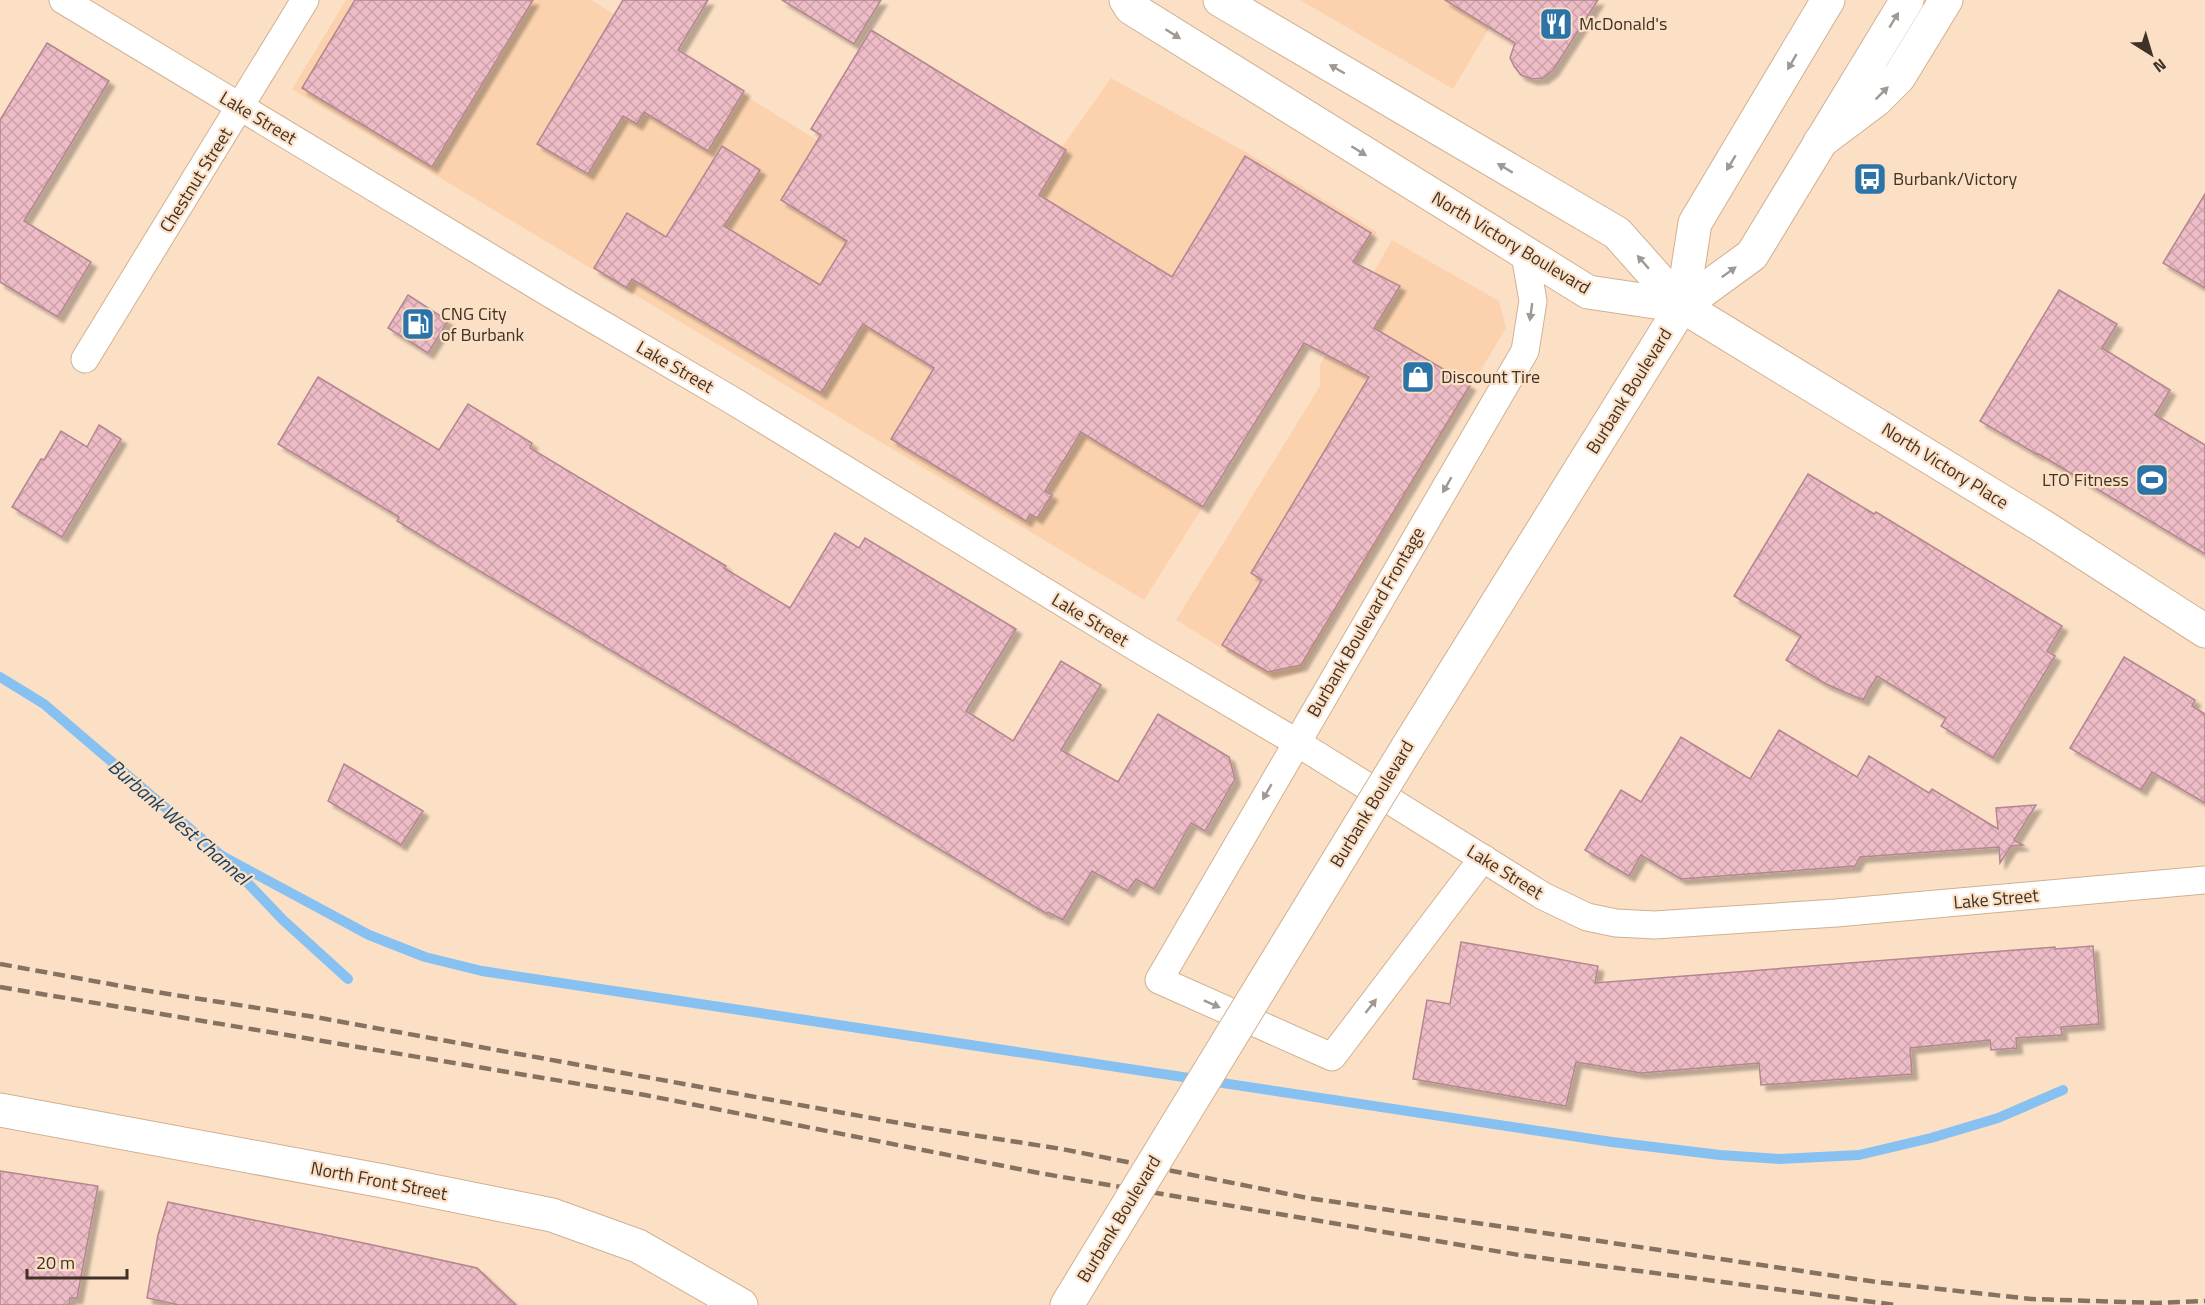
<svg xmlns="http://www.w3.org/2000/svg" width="2205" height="1305" font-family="'Titillium Web',sans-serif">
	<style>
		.built { fill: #fbd2ad }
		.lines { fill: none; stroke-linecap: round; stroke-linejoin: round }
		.stream { stroke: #87c1f2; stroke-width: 10 }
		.building { fill: url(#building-cross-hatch); stroke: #b48690; stroke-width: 1.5; filter: url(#shadow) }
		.street-casing { stroke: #d1b091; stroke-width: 29 }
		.secondary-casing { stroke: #d1b091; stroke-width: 35 }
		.primary-casing { stroke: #d1b091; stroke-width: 35 }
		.street { stroke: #fff; stroke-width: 27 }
		.secondary { stroke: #fff; stroke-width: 33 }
		.primary { stroke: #fff; stroke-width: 33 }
		.rail { stroke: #857261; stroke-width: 4.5; stroke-dasharray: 12 6; stroke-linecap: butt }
		.primary-bridge-casing { stroke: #d1b091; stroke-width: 35; stroke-linecap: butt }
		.primary-bridge { stroke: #fff; stroke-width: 33 }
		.oneway { fill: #a09892 }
		.labels { text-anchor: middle; stroke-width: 4.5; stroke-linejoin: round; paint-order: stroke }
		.poi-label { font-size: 18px; fill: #403226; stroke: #fce0c6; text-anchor: start }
		.street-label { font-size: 18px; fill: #403226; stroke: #fce0c6 }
		.water-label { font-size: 20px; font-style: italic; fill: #174262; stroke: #fce0c6 }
	</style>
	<defs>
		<pattern id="building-cross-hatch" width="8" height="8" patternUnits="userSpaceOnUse" patternTransform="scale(1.5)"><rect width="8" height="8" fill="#edbcc6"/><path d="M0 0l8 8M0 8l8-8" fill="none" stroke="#cca2aa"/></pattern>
		<filter id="shadow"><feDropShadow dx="5.5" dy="5.5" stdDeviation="1.5" flood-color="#0004"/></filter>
	</defs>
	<rect width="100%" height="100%" fill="#fce0c6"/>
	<!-- built -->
	<g class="built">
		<path d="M346,0H591L991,248L1111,78L1246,152L1377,232L1144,600L292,89Z"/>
		<path d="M1300,0H1506L1453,89Z"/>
		<path d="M1392,240L1499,301L1506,328L1301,672L1274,681L1176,620L1320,386V365Z"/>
	</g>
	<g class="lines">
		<!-- stream -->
		<g class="stream">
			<path d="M0,677L44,704L222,856L283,920L348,979"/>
			<path d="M222,856L369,935L425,957L482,971L1612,1142L1720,1155L1780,1159L1859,1155L1931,1138L1998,1118L2063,1090"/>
		</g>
	</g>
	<!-- building -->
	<g class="building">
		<path d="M355,0H533L432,167L302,88Z"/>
		<path d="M623,0H708L678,50L744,91L708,151L644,112L637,124L623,116L588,174L537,144Z"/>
		<path d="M782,0H881L854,44Z"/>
		<path d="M1445,0H1598L1553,70L1543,78L1532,79L1521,75L1514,66L1510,58L1515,43Z"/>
		<path d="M871,30L1066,150L1039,195L1172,277L1245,156L1371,233L1353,262L1400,286L1374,328L1470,385L1301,665L1268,672L1222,645L1262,580L1251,573L1369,377L1304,343L1203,507L1081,432L1045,491L1052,495L1037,518L1030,514L1026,521L891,439L934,368L863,324L821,393L632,279L627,288L594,268L627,213L666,237L722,146L760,170L724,226L820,285L847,241L781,200L821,135L811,129Z"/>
		<path d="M47,43L109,81L24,221L91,262L58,317L0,282V120Z"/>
		<path d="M2205,194V288L2163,263Z"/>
		<path d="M2059,290L2117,324L2102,348L2170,390L2155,415L2205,445V554L2039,454L2038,455L1980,421Z"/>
		<path d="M408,295L448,321L428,353L388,328Z"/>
		<path d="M318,377L439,450L468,404L532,443L530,448L726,566L724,568L790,608L835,533L859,548L865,538L1016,629L966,711L1013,741L1061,661L1101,685L1061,750L1118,782L1158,714L1229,757L1235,779L1205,831L1191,823L1154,889L1136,879L1128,891L1092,871L1063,920L1048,912L1047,914L397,521L399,517L278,444Z"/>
		<path d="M99,425L121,439L62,537L12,507L41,459L44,460L61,431L87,447Z"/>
		<path d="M1808,474L1874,514L1876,512L2062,626L2047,651L2055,656L1993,758L1941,726L1946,718L1877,676L1863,700L1826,684L1786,660L1801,636L1734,596Z"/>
		<path d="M2124,657L2195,700L2192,706L2205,714V803L2152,772L2141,790L2070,748Z"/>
		<path d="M1779,730L1857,777L1869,756L1929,793L1932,789L1998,829L1996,808L2036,805L2014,840L2023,845L2011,846L2000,863L1999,847L1860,857L1855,866L1681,879L1641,855L1629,876L1585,850L1621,790L1641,802L1681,737L1750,779Z"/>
		<path d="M344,764L423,811L401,845L328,801Z"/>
		<path d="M1461,942L1598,966L1595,983L2055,947V949L2093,946L2099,1024L2061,1027L2062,1035L2016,1038L2017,1048L1991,1050L1990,1040L1910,1048L1912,1074L1761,1085L1759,1063L1641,1073L1576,1062L1566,1106L1413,1079L1427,1000L1450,1004Z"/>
		<path d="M0,1171L98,1186L77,1298H70L69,1305H0Z"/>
		<path d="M168,1202L373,1245L477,1268L516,1305H179L147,1298L158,1235Z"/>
	</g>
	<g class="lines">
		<defs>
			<g id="street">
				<path d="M63,0L559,299L735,402L1137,648L1296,742L1543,896L1587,917L1616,923L1655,925L1700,922L1836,913L2205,880"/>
				<path d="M85,359L305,0"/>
				<path d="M1483,858L1332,1057L1159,980L1525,351L1533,301L1525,254"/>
			</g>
			<g id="secondary">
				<path d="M1820,142L1876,100L1899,77L1946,0"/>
				<path d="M0,1110L383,1181L552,1215L638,1246L741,1305"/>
			</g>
			<g id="primary">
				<path d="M1126,0L1131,8L1588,292L1682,306"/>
				<path d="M1220,0L1617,233L1682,306L2044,527L2205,631"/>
				<path d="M1682,306L1695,223L1828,0"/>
				<path d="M1407,748L1682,306L1752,255L1907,0"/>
				<path d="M1067,1305L1098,1254"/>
			</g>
		</defs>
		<!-- street casing -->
		<use href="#street" class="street-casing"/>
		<!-- secondary casing -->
		<use href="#secondary" class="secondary-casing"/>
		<!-- primary casing -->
		<use href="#primary" class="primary-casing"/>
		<!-- street -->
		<use href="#street" class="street"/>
		<!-- secondary -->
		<use href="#secondary" class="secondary"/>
		<!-- primary -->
		<use href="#primary" class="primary"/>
		<!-- rail -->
		<g class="rail">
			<path d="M0,964L143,990L315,1017L921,1127L1062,1149L1308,1198L1876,1282L2031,1299L2156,1303L2205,1301"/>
			<path d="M0,987L645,1095L1039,1173L1519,1255L1896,1305"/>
		</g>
		<defs>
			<path id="primary-bridge" d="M1098,1254L1407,748"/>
		</defs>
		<!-- primary-bridge casing -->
		<use href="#primary-bridge" class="primary-bridge-casing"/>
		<!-- primary-bridge -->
		<use href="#primary-bridge" class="primary-bridge"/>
	</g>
	<!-- one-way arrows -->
	<defs><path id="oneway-solid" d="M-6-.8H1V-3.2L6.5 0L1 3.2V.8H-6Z" transform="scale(1.5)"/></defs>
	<g class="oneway">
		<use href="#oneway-solid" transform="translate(1894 20) rotate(-59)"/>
		<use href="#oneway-solid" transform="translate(1173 34) rotate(32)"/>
		<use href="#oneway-solid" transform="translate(1792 62) rotate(120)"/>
		<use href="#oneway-solid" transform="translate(1337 69) rotate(-150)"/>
		<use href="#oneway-solid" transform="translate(1882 93) rotate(-45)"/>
		<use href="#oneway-solid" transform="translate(1359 151) rotate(32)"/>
		<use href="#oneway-solid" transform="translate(1731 163) rotate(121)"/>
		<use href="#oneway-solid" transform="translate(1505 168) rotate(-149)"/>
		<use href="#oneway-solid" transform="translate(1643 262) rotate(-131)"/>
		<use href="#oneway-solid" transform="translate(1729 272) rotate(-36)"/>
		<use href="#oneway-solid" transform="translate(1531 312) rotate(98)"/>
		<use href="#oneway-solid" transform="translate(1447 485) rotate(120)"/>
		<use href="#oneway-solid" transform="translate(1267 792) rotate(120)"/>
		<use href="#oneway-solid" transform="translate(1212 1004) rotate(24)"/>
		<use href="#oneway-solid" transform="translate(1371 1006) rotate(-52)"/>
	</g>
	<!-- icons -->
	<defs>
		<symbol id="restaurant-square" viewBox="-11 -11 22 22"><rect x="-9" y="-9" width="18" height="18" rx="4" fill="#2c73a8" stroke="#fce0c6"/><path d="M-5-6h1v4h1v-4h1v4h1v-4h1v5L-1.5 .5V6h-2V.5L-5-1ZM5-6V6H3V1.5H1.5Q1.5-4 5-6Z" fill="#fff"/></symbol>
		<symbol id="bus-square" viewBox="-11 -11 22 22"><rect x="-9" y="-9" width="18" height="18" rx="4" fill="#2c73a8" stroke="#fce0c6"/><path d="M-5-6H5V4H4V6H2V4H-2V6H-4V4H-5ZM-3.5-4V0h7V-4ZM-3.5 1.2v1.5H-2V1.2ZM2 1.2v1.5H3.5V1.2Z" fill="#fff"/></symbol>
		<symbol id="fuel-square" viewBox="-11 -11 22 22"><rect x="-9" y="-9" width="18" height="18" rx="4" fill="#2c73a8" stroke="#fce0c6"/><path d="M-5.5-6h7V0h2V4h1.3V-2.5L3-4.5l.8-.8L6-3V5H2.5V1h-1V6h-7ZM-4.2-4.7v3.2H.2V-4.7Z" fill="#fff"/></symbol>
		<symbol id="shop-square" viewBox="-11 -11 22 22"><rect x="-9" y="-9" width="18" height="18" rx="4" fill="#2c73a8" stroke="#fce0c6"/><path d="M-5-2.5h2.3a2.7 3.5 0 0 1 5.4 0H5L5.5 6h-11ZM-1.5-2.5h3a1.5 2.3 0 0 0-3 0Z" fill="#fff"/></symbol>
		<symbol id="stadium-square" viewBox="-11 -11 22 22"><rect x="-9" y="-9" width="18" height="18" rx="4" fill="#2c73a8" stroke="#fce0c6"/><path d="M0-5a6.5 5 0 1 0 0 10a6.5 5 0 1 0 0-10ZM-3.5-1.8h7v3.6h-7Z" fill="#fff"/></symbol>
	</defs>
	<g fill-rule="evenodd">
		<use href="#restaurant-square" x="1537" y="5" width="38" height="38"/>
		<use href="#bus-square" x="1851" y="160" width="38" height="38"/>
		<use href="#fuel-square" x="399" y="305" width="38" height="38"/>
		<use href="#shop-square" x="1399" y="358" width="38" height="38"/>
		<use href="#stadium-square" x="2133" y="461" width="38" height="38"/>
	</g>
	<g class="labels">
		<!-- poi labels -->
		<g class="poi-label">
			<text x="1579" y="30">McDonald's</text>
			<text x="1893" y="185">Burbank/Victory</text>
			<text x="441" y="320">CNG City<tspan x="441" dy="21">of Burbank</tspan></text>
			<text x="1441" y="383">Discount Tire</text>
			<text x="2129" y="486" text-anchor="end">LTO Fitness</text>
		</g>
		<!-- street labels -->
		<g class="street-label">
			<text transform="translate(258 118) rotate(31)" y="6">Lake Street</text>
			<text transform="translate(196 180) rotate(-58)" y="6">Chestnut Street</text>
			<text transform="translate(1511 243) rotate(31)" y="6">North Victory Boulevard</text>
			<text transform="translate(675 367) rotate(30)" y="6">Lake Street</text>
			<text transform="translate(1629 391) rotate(-58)" y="6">Burbank Boulevard</text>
			<text transform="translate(1945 466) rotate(32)" y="6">North Victory Place</text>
			<text transform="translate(1090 620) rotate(31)" y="6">Lake Street</text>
			<text transform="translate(1366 622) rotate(-60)" y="6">Burbank Boulevard Frontage</text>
			<text transform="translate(1372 804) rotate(-59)" y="6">Burbank Boulevard</text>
			<text transform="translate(1505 872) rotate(32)" y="6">Lake Street</text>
			<text transform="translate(1996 899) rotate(-5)" y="6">Lake Street</text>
			<text transform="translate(379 1181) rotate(11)" y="6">North Front Street</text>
			<text transform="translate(1119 1219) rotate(-59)" y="6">Burbank Boulevard</text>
		</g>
		<!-- water labels -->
		<g class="water-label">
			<text transform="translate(179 822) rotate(41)" y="7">Burbank West Channel</text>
		</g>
	</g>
	<!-- north arrow -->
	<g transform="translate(2151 54) rotate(143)" stroke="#fce0c6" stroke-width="4.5" paint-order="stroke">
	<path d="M0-4.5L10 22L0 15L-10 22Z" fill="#403226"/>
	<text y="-9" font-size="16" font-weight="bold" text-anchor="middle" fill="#403226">N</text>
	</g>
	<!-- scale -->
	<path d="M27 1269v9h100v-9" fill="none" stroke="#403226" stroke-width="3"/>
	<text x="36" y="1269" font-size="18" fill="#403226" stroke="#fce0c6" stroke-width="4.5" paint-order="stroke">20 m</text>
</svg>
